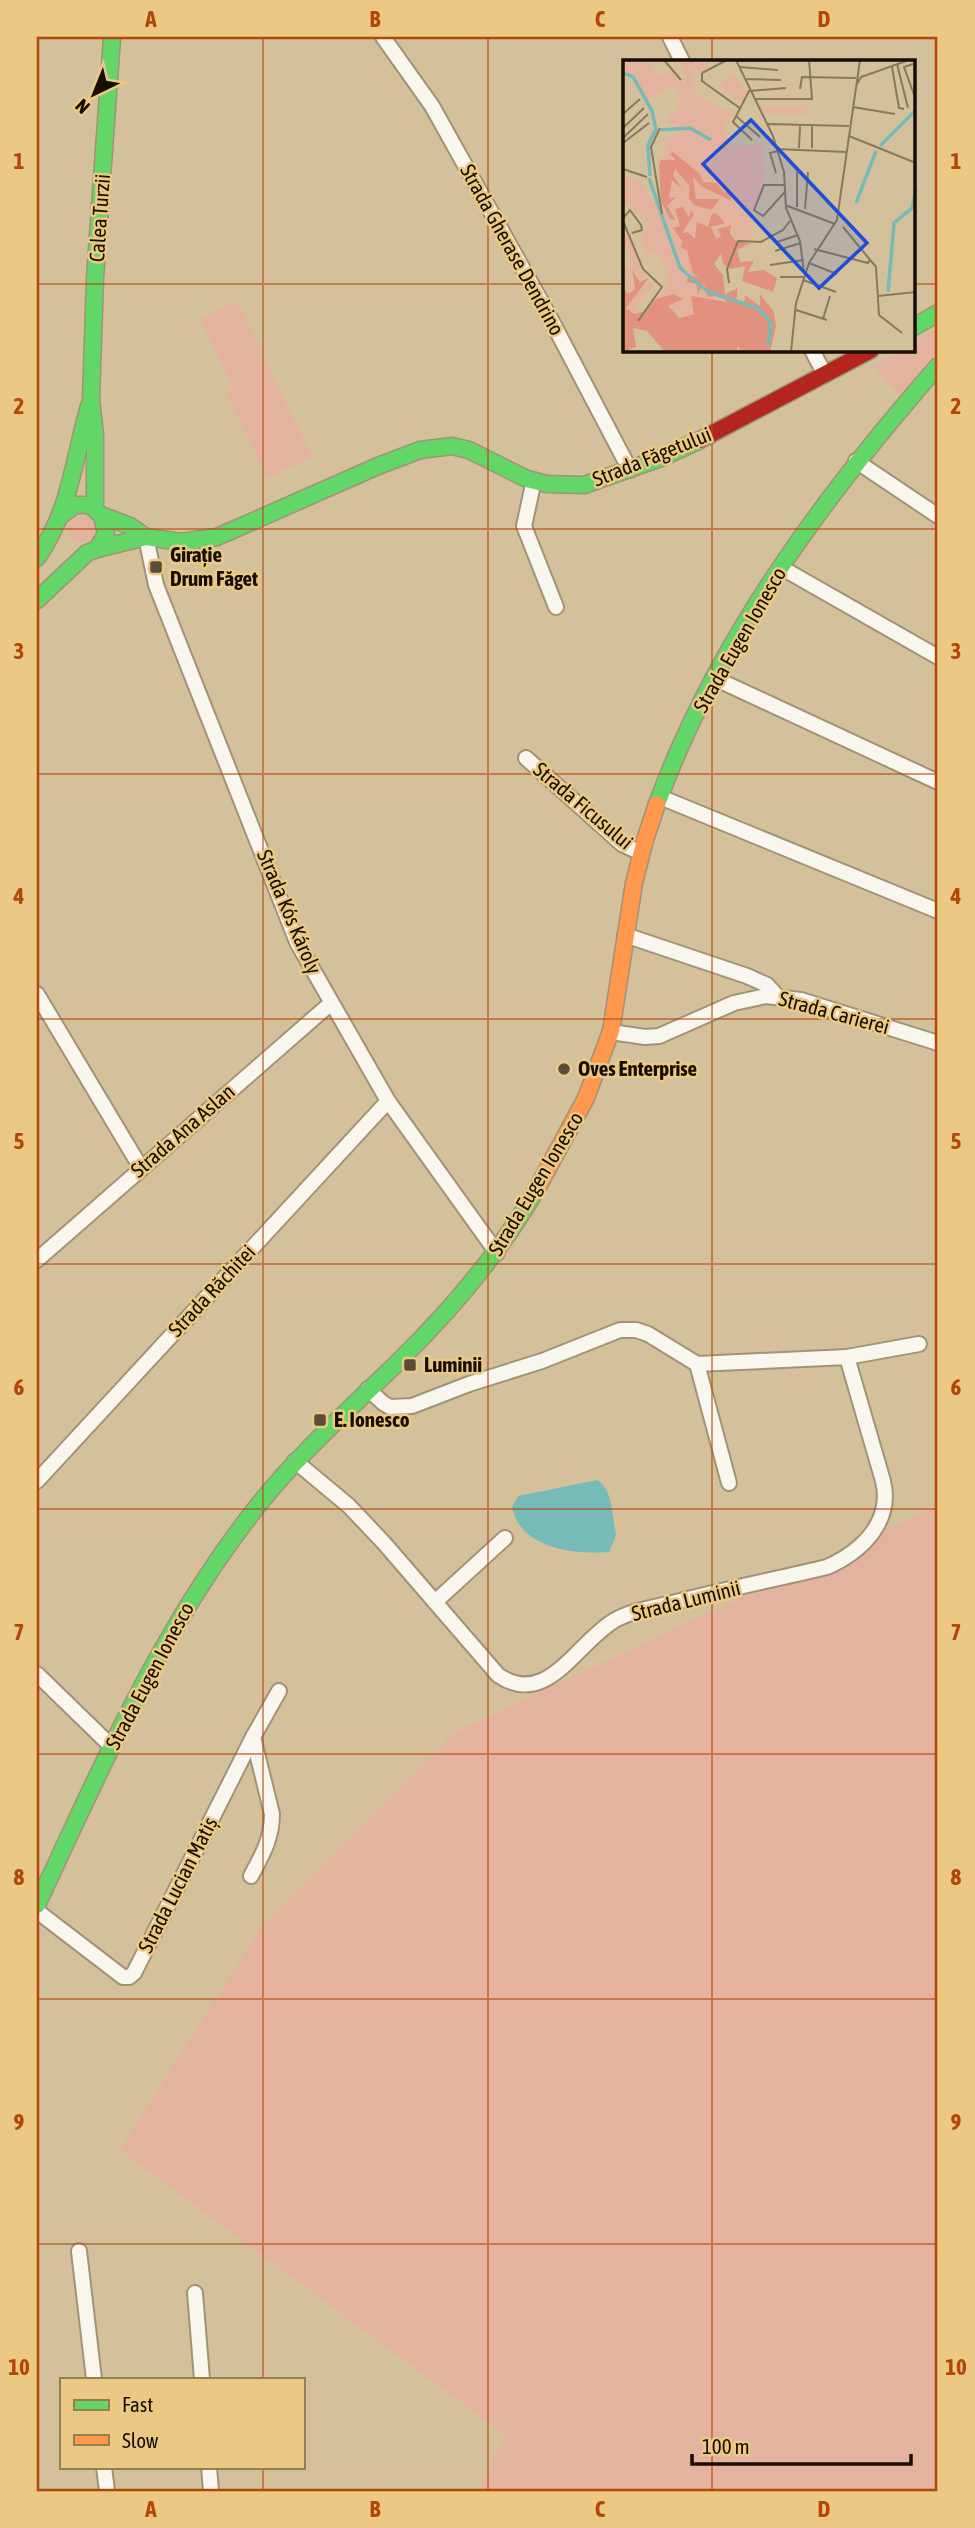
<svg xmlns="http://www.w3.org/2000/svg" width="975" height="2528" font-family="'Asap Condensed',sans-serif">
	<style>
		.green { fill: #e4b39f }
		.water { fill: #76bbb7 }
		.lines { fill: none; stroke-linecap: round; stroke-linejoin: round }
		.street-casing { stroke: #a19376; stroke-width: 18 }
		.fast-casing { stroke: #a19376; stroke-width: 19 }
		.slow-casing { stroke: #a19376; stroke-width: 19 }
		.jam-casing { stroke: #a19376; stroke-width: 19 }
		.street { stroke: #f9f6f0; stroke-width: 14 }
		.fast { stroke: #63d668; stroke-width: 16 }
		.slow { stroke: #ff974d; stroke-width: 16 }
		.jam { stroke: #b3261e; stroke-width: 16 }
		.grid { fill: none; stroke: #b44609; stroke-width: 2; stroke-opacity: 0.55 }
		.poi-dot { fill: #594d37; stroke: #ebc985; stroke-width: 2.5 }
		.labels { text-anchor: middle; stroke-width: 5; stroke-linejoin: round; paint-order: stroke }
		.street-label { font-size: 21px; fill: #170e00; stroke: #ebc985 }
		.poi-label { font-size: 21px; font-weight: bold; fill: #170e00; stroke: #ebc985; text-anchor: start }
		.inset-river { fill: none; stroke: #76bbb7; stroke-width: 3.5 }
		.inset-road { fill: none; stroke: #88795e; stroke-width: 2 }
		.view { fill: #1d4ed8; fill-opacity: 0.15; stroke: #1d4ed8; stroke-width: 3.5 }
		.inset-edge { fill: none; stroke: #170e00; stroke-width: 3.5 }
		.neatline { fill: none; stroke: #b44609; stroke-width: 2.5 }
		.grid-label { font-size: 23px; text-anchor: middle; font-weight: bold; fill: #b44609 }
	</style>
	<rect width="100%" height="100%" fill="#d4c19c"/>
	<!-- green -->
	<g class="green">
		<path d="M237,301L312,457L268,478L226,392L233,388L200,319Z"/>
		<path d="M938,329V361L901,397L873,366L900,350H914V342Z"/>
		<circle cx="82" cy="529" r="13"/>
		<path d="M938,1505V2491H479L505,2435L120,2150L260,1929L453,1733Z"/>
	</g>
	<!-- water -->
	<path class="water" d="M597,1480C613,1489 612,1516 616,1533L615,1539L609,1552C573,1555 520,1548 512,1507L518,1496Z"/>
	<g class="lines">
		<defs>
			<g id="street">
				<path d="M383,37L432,106L548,314L630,470"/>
				<path d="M670,37L682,61"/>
				<path d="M812,350L825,375"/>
				<path d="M856,461L938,516"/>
				<path d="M534,480L524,526L556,607"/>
				<path d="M146,537L156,585L297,942L388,1101L497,1253"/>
				<path d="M782,568L938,657"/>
				<path d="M714,678L938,782"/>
				<path d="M526,758L622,844L641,853"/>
				<path d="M660,797L938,911"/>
				<path d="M625,935L747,976L767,985L778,997"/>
				<path d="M37,994L141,1168"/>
				<path d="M611,1032L645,1037L659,1036L734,1003L766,996L801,1000L938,1043"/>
				<path d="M37,1260L330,1004"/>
				<path d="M847,1357L919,1344"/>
				<path d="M697,1364L729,1483"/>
				<path d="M295,1461L349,1506L384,1543L498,1675C547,1709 576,1643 615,1620C633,1610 656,1607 676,1602C726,1589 777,1579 827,1567C861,1552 893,1522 883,1481L847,1357L697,1364L648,1334L636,1330H620L542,1361L469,1384L412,1406L390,1407L383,1403L368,1389"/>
				<path d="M37,1481L388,1101"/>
				<path d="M435,1602L505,1538"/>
				<path d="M37,1674L112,1747"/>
				<path d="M251,1876C262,1855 272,1839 272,1814L253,1737"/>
				<path d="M37,1911L123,1977H129L134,1973L253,1737L279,1691"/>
				<path d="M79,2251L94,2379"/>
				<path d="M195,2293L202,2379"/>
				<path d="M104,2467L107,2491"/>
				<path d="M209,2467L211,2491"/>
			</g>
			<g id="fast">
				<path d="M914,327L938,313"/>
				<path d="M95,507V435L91,399L95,278L112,37"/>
				<path d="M104,516L130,526L146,537"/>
				<path d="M97,549L146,537L181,542L217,537L378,466L420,450L452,446L469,450L527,479L547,484L584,485L661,458L700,440"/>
				<path d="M37,558C71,509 73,461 89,406"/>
				<path d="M37,600L87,553L97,549L106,534L102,516L90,505H75L60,516"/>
				<path d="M657,804C717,640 824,496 938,366"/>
				<path d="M37,1905C102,1766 163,1624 260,1503C302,1450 354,1406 401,1359C455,1306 502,1250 539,1185"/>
			</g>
			<path id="slow" d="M539,1185L586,1098L611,1031L634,883L645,840L657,804"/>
			<path id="jam" d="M700,440L871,350"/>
		</defs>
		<!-- street casing -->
		<use href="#street" class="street-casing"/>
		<!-- fast casing -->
		<use href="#fast" class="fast-casing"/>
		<!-- slow casing -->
		<use href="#slow" class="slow-casing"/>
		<!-- jam casing -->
		<use href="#jam" class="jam-casing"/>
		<!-- street -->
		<use href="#street" class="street"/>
		<!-- fast -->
		<use href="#fast" class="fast"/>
		<!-- slow -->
		<use href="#slow" class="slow"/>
		<!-- jam -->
		<use href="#jam" class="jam"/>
	</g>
	<!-- grid -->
	<path class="grid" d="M263,37V2379M488,37V2491M712,37V61M37,284H625M914,284H938M712,350V2491M37,529H938M37,774H938M37,1019H938M37,1264H938M37,1509H938M37,1754H938M37,1999H938M37,2244H938M263,2467V2491"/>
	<!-- markers -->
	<g class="poi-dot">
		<rect x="149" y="560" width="14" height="14" rx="3.5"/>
		<circle cx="564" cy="1069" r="7"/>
		<rect x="403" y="1358" width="14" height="14" rx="3.5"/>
		<rect x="313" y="1413" width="14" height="14" rx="3.5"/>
	</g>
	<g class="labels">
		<!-- street labels -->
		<g class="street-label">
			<text transform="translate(100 218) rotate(-86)" y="7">Calea Turzii</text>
			<text transform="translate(512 250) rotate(61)" y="7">Strada Gherase Dendrino</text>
			<text transform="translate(652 457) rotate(-22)" y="7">Strada Făgetului</text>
			<text transform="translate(740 640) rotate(-60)" y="7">Strada Eugen Ionesco</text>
			<text transform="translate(583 806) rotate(40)" y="7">Strada Ficusului</text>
			<text transform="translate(289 912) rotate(67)" y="7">Strada Kós Károly</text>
			<text transform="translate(834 1013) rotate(15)" y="7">Strada Carierei</text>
			<text transform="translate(183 1131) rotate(-41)" y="7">Strada Ana Aslan</text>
			<text transform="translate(536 1184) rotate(-59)" y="7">Strada Eugen Ionesco</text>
			<text transform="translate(212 1291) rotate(-47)" y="7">Strada Răchitei</text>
			<text transform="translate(686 1601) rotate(-14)" y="7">Strada Luminii</text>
			<text transform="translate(150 1676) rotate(-62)" y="7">Strada Eugen Ionesco</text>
			<text transform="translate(178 1885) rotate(-63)" y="7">Strada Lucian Matiș</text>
		</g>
		<!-- poi labels -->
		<g class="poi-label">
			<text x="170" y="562">Girație<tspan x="170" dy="24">Drum Făget</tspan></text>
			<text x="578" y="1076">Oves Enterprise</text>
			<text x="424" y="1372">Luminii</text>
			<text x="334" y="1427">E. Ionesco</text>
		</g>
	</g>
	<!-- overview -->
	<g transform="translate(623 60)">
		<rect width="292" height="292" fill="#d4c19c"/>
		<path d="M0,0H25L34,16L49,11L60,25L64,16L54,0H80L88,9L70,12L73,35L112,55L101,65L108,87L140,84L142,119L128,155V183L113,181L106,164L96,168L98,176L93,179L88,167L102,163L91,153L85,167L74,162L75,174L69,179L59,171L70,151L66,157L60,147L52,150L57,166L50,168L59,181L58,188L64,190L70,214L77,218L68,214L64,222L73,224V233L81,223L85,237L99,235L104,242L68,236L71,254L61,258L45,246L59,239L52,234L34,238L19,253L12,255L3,249L26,220L23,216L17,222L14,215L6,214L12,227L3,233L0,204L7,209L8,202L0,176L8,174L20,212L31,225L10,250L20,252L41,229L45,216L36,194H22L19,177L26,164L20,153L14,157L6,143L0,145V121L1,116L18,122L31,144L40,138L34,98L44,94L41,78L56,74L43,57L55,51L56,33L50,26L23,42L10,17L0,14ZM50,92L80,122L94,123L101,133L105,128L108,141L78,126L70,117L73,139L96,138L88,150L71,145L66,139V125L52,108L50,115L58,127L49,120L46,138L53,137L44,146L52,157L51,161L47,159L38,141L37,102L53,101ZM109,14L124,31L120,44L96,27ZM137,46H185L182,55L141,54Z" fill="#e4b39f" fill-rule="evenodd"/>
		<path d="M50,92L77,114L80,122L94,123L101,133L106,129L108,141L78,126L70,117L73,139H97L88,150L71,145L66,139V125L52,109L50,115L59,129L49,120L46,138L53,137L44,146L53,160L47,159L38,141L36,105L38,100H53L47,94ZM60,147L66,157L68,150L71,155L59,173L65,172L72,179L74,162L85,167L89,154L93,153L102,163L88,167L93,179L98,176L95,169L108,165L107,174L113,181L128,183L114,190L117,202L131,201L125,212L141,210L154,218L150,232L119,221L122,206L107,209L100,204L98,194L91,204L100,215L102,234L115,228L113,242H121L122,235L137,246V234L151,252L153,266L147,292H118L115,285L114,292H42L24,271L10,268L13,287L0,292V227L5,234L12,229L9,210L17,222L26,218L3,248L11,254L20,252L33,239L51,234L60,239L45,246L57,258L71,254L68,236L104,242L99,235L85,237L81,223L75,234L73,224L64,222L65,214L77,218L70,214L64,190L58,188L59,181L50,168L57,166L52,149Z" fill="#e1917e"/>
		<path class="inset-river" d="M0,13L10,17L29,51L33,69L25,85L27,116M38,70L67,68L88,80M257,86L293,50M26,118L57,208L85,232L135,248L148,262L145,285M233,143L253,91M265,232L271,163L289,148L293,128"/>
		<path class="inset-road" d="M41,0L58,20M113,0L150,76L161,112L163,148L177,181L181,212M114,1L161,0M274,4L285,48M290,4L281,7L293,40M117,7L155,10M269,7L276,48L281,49M79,13V21L118,49M79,13L104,0M122,19L158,20M234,24L238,17L286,0M177,29L179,17L233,18M132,39H189L186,0M230,47L272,54M0,54L17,39M113,56L137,77M145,64L226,66M0,68L21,48M37,68L28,87L39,154M226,76L293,103M0,78L25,54M129,80L110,62L126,31L163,28M0,83L26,63M176,88L177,66M189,88V65M154,89L223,92M0,109L24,117M174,112V147M153,113L147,93L155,91M162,132L140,156L131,150L141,125H162M162,145L212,164M182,149L185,112M0,158L7,150L18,165L19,170L9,173M0,161L20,209L39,227L15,261M220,167L253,207L256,255L279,273M154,182L175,175M191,189L245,203L247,199M152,191L178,183M186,203L214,214M147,205L181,200M157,217H181M180,220L213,232M106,223L104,209L115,181L138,182L160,170L167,161M255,236L293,232M173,250L204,260M200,259L207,236M168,292L173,243L186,203L214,160L237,0"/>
		<path class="view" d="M128,60L244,183L196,228L80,104Z"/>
		<rect width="292" height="292" class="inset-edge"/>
	</g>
	<!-- border -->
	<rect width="975" height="2528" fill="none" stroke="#ebc985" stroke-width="77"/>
	<!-- legend -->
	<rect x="60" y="2378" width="245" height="91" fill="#ebc985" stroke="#967e50" stroke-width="2"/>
	<rect x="74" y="2400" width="35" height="10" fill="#63d668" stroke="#967e50" stroke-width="2"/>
	<text x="122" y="2412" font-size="21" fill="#170e00">Fast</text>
	<rect x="74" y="2435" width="35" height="10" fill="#ff974d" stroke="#967e50" stroke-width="2"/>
	<text x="122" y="2448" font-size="21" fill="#170e00">Slow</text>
	<!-- north arrow -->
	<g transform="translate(94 94) rotate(223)" stroke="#ebc985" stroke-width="5" paint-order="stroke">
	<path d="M0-5L12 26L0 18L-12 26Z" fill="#170e00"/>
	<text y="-10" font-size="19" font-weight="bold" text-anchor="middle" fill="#170e00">N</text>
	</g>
	<!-- scale -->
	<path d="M692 2454v10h219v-10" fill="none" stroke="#170e00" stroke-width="3.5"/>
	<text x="702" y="2454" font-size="21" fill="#170e00" stroke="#ebc985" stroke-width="5" paint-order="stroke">100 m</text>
	<rect x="38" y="38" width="898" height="2452" class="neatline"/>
	<g class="grid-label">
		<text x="151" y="27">A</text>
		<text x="375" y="27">B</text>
		<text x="600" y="27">C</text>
		<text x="824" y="27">D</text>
		<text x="19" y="169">1</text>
		<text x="956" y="169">1</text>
		<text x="19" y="414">2</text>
		<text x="956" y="414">2</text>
		<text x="19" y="659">3</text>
		<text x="956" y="659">3</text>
		<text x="19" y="904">4</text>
		<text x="956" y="904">4</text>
		<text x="19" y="1149">5</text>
		<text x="956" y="1149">5</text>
		<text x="19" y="1395">6</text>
		<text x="956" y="1395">6</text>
		<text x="19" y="1640">7</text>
		<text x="956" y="1640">7</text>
		<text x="19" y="1885">8</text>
		<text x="956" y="1885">8</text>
		<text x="19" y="2130">9</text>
		<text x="956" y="2130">9</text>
		<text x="19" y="2375">10</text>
		<text x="956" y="2375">10</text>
		<text x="151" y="2517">A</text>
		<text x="375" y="2517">B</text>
		<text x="600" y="2517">C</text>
		<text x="824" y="2517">D</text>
	</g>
</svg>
